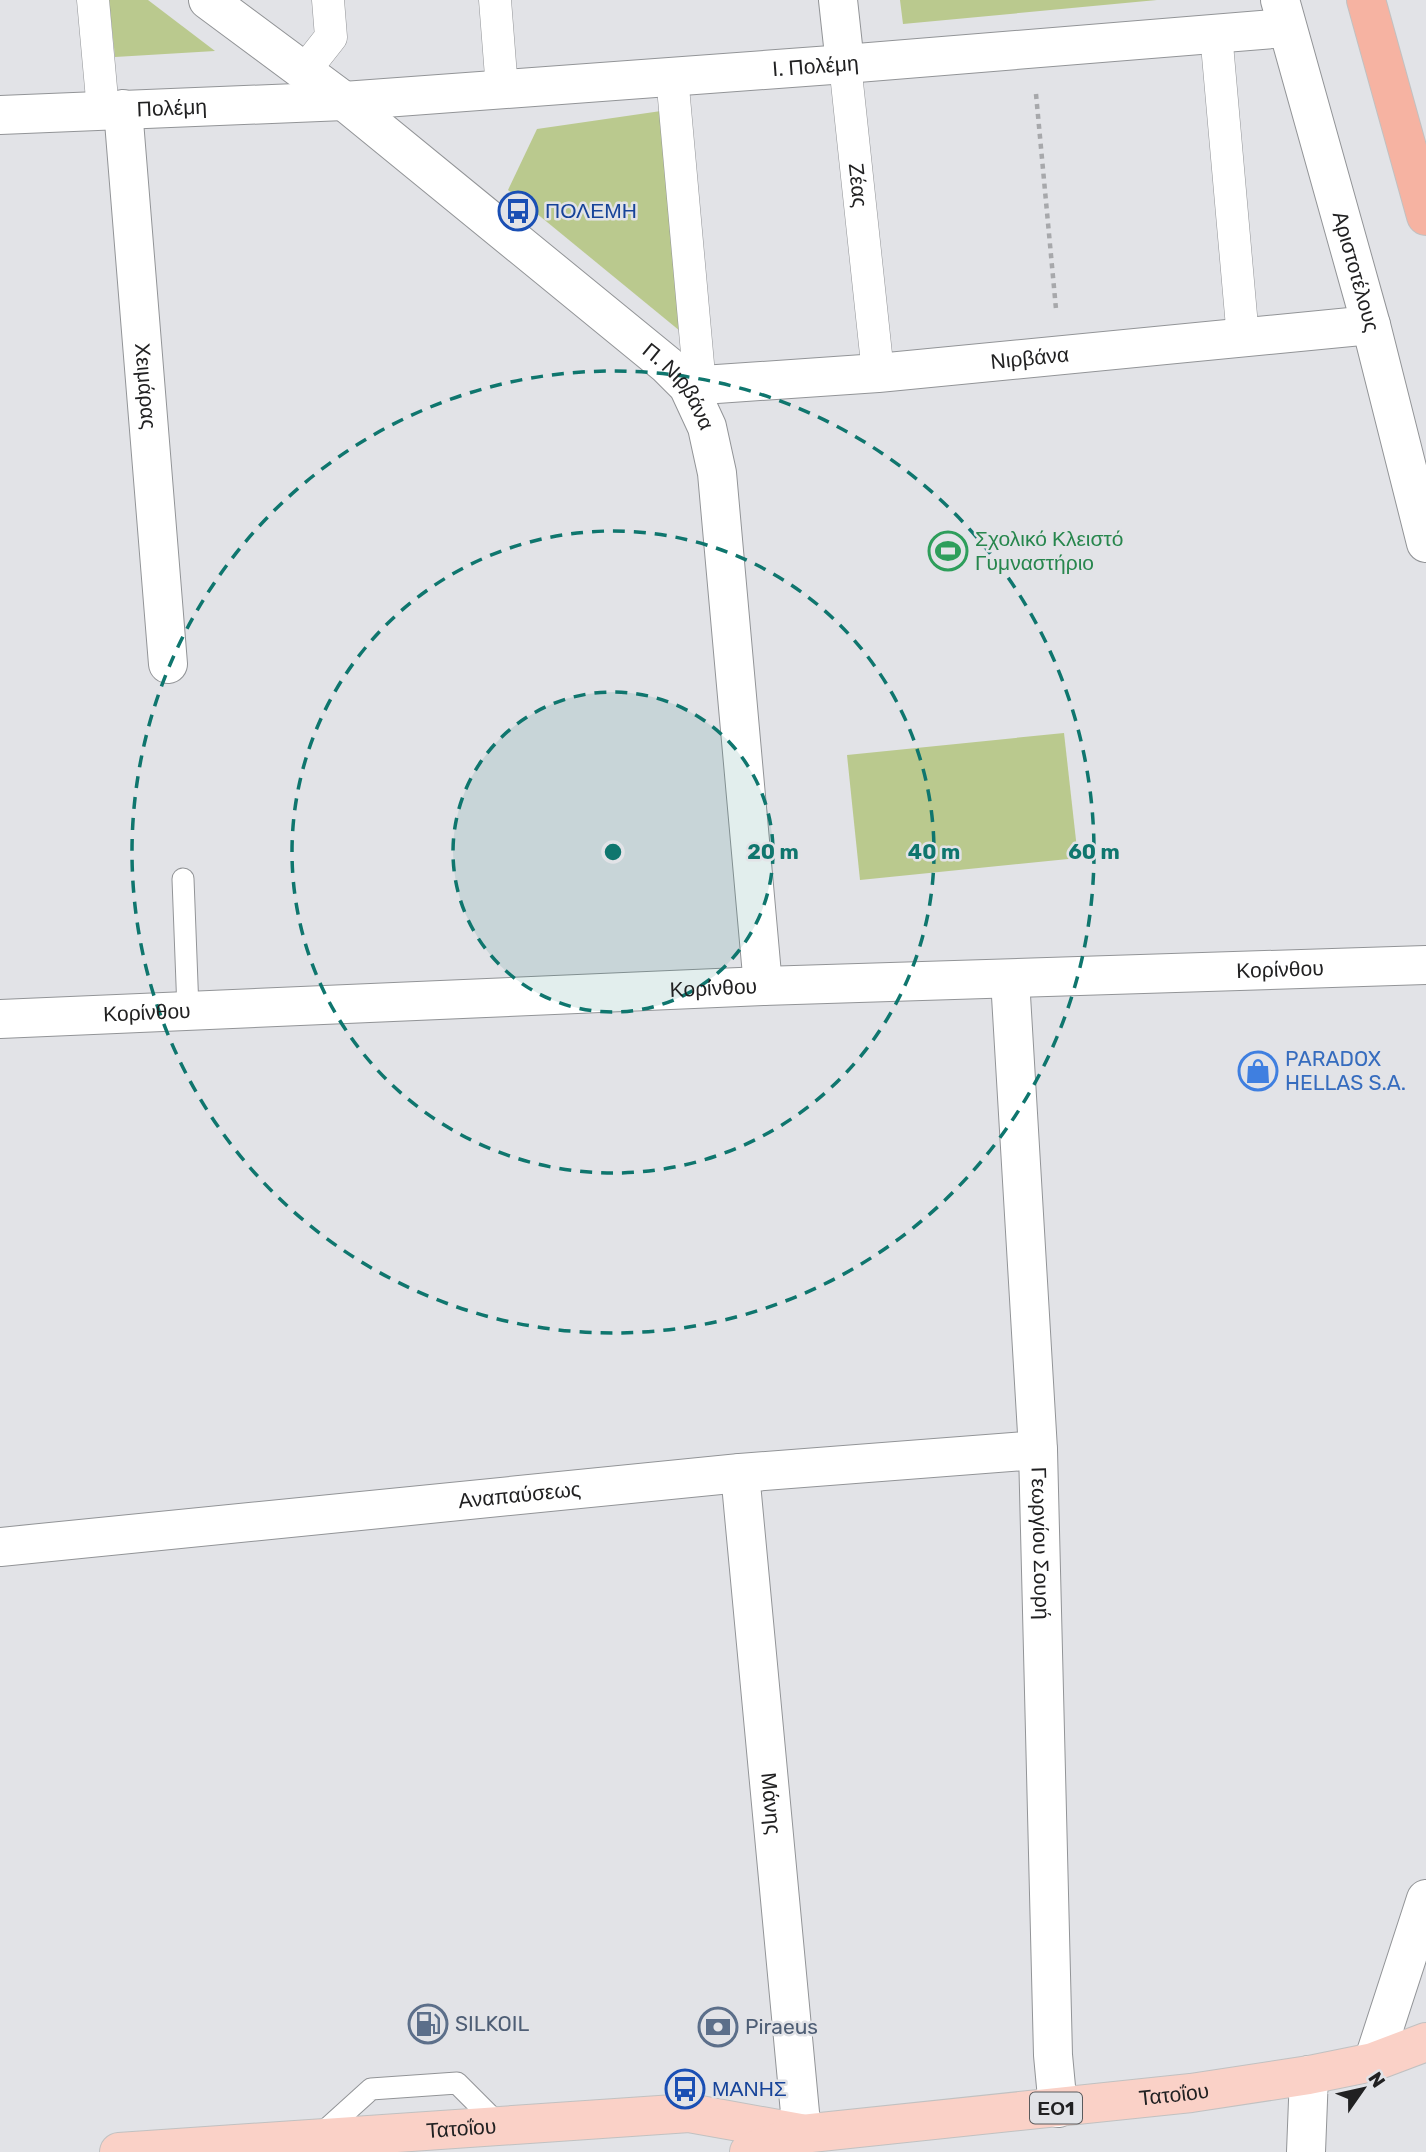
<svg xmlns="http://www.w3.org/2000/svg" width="1426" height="2152" font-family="Rubik,sans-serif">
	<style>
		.green { fill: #bac98e }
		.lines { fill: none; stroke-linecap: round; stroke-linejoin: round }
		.service-casing { stroke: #929497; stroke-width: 23 }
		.pedestrian-casing { stroke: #929497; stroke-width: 33 }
		.minor-casing { stroke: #929497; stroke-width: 40 }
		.tertiary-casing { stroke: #929497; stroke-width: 40 }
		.primary-casing { stroke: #c1c1c1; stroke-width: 40 }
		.motorway-casing { stroke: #c1c1c1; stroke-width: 40 }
		.path { stroke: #a7a8ab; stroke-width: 4.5; stroke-dasharray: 5 5; stroke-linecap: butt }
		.service { stroke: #fff; stroke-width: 21 }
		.pedestrian { stroke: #fff; stroke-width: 32 }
		.minor { stroke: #fff; stroke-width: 38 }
		.tertiary { stroke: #fff; stroke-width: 38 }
		.primary { stroke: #fad1c7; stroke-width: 38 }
		.motorway { stroke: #f6b3a2; stroke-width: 38 }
		.ring { fill: none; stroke: #0f766e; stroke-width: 3.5; stroke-dasharray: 12 9 }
		.labels { text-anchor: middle; stroke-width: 5; stroke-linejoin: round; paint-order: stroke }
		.shield { fill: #e2e3e7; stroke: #5b5b5d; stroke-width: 2 }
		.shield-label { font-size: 19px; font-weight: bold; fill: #212122 }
		.street-label { font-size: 21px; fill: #212122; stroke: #e2e3e7 }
		.transit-label { font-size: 21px; fill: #164399; stroke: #e2e3e7; text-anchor: start }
		.leisure-label { font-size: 21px; fill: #27864d; stroke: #e2e3e7; text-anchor: start }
		.shop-label { font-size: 21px; fill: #366cbe; stroke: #e2e3e7; text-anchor: start }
		.service-label { font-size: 21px; fill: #4e5e75; stroke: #e2e3e7; text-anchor: start }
		.centre { fill: #0f766e; stroke: #e2e3e7; stroke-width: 3.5 }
		.ring-label { font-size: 21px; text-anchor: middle; font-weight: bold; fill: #0f766e; stroke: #e2e3e7; stroke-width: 5; stroke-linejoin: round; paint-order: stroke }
	</style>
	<rect width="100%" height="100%" fill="#e2e3e7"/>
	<!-- green -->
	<g class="green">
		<path d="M109,0H148L215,51L115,57Z"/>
		<path d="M900,0H1157L903,24Z"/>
		<path d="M661,111L680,331L508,190L537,129Z"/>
		<path d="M1064,733L1078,858L860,880L847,755Z"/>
	</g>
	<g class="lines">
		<defs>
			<g id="service">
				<path d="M183,879L188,1010"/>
				<path d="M319,2136L371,2089L457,2083L501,2127"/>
			</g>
			<g id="pedestrian">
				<path d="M93,0L103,110"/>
				<path d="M495,0L502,89"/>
				<path d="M1216,33L1243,338"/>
				<path id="s1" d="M845,64L878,373"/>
				<path d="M305,70L331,37L328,0"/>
				<path d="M672,76L700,386"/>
			</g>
			<g id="minor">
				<path id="s2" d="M208,0L344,101L667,365L688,386L707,427L717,473L763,986"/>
				<path d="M838,0L845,64"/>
				<path id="s3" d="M1280,0L1371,325L1426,543"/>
				<path id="s4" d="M123,109L168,664"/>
				<path id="s5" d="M0,115L344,101L845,64L1286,28"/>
				<path id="s6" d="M688,386L878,373L1371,325"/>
				<path id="s7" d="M1010,979L1038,1450L1053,2055L1058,2108"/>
				<path id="s8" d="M0,1019L763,986L1426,965"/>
				<path id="s9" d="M740,1473L802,2134"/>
				<path id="s10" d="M0,1547L740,1473L1038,1450"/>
			</g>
			<g id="tertiary">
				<path d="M1373,2062L1426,1899"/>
				<path d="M1306,2152L1309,2075"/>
			</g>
			<g id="primary">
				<path id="s11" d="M119,2152L689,2113L800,2133"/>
				<path id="s12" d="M749,2152L802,2134L1191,2093L1309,2075L1373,2062L1426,2042"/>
			</g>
			<path id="motorway" d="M1366,0L1426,216"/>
		</defs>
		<!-- service casing -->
		<use href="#service" class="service-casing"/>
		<!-- pedestrian casing -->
		<use href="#pedestrian" class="pedestrian-casing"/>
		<!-- minor casing -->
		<use href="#minor" class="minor-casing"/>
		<!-- tertiary casing -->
		<use href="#tertiary" class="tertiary-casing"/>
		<!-- primary casing -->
		<use href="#primary" class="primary-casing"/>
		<!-- motorway casing -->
		<use href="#motorway" class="motorway-casing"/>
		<!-- path -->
		<path class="path" d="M1036,94L1056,309"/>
		<!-- service -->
		<use href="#service" class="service"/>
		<!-- pedestrian -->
		<use href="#pedestrian" class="pedestrian"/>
		<!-- minor -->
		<use href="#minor" class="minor"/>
		<!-- tertiary -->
		<use href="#tertiary" class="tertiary"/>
		<!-- primary -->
		<use href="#primary" class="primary"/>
		<!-- motorway -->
		<use href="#motorway" class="motorway"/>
	</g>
	<!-- distance rings -->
	<circle cx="613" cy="852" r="160" fill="#0f766e" fill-opacity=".12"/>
	<g class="ring">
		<circle cx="613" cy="852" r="160"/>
		<circle cx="613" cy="852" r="321"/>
		<circle cx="613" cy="852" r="481"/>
	</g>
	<!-- icons -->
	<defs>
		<symbol id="bus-ring" viewBox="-11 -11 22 22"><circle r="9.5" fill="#e2e3e7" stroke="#1a4fb4" stroke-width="1.5"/><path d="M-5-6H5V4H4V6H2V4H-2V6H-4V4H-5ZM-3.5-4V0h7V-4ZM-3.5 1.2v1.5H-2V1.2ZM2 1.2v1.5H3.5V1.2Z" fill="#1a4fb4"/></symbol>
		<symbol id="stadium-ring" viewBox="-11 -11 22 22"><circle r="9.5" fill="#e2e3e7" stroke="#2e9e5b" stroke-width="1.5"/><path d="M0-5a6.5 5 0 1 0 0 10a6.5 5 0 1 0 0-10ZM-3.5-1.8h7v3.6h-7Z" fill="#2e9e5b"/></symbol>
		<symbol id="shop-ring" viewBox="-11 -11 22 22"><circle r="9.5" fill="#e2e3e7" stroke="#3f7fe0" stroke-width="1.5"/><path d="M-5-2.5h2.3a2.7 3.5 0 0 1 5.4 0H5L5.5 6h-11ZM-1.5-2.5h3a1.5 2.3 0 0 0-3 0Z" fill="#3f7fe0"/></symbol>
		<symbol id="fuel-ring" viewBox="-11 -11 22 22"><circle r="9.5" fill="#e2e3e7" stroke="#5c6f8a" stroke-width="1.5"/><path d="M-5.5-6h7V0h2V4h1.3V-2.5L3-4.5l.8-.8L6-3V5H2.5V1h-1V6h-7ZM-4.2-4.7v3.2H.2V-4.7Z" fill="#5c6f8a"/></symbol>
		<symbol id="bank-ring" viewBox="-11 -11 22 22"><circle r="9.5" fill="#e2e3e7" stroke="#5c6f8a" stroke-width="1.5"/><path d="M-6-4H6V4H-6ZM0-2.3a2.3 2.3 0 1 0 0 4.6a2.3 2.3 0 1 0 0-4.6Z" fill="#5c6f8a"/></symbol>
	</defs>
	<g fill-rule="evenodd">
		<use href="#bus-ring" x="496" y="189" width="44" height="44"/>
		<use href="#stadium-ring" x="926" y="529" width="44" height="44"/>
		<use href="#shop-ring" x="1236" y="1049" width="44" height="44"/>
		<use href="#fuel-ring" x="406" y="2002" width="44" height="44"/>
		<use href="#bank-ring" x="696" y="2005" width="44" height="44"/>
		<use href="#bus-ring" x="663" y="2067" width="44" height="44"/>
	</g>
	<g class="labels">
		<!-- shield labels -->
		<rect class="shield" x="1030" y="2092.5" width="52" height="31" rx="5"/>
		<g class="shield-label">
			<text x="1056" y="2115">ΕΟ1</text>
		</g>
		<!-- street labels -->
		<g class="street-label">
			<text dy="7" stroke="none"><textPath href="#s5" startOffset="817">Ι. Πολέμη</textPath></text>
			<text dy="7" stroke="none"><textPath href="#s5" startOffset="172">Πολέμη</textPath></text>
			<text dy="7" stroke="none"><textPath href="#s1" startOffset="122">Ζέας</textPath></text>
			<text dy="7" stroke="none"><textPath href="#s3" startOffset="282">Αριστοτέλους</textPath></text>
			<text dy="7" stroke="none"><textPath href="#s6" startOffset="343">Νιρβάνα</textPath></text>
			<text dy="7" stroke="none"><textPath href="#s4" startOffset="278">Χειμάρας</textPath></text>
			<text dy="7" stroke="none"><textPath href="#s2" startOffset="611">Π. Νιρβάνα</textPath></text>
			<text dy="7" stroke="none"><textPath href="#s8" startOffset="1281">Κορίνθου</textPath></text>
			<text dy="7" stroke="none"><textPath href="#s8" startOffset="714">Κορίνθου</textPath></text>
			<text dy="7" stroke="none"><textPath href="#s8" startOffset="147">Κορίνθου</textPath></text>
			<text dy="7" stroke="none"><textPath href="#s10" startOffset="522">Αναπαύσεως</textPath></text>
			<text dy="7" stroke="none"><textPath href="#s7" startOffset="565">Γεωργίου Σουρή</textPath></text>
			<text dy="7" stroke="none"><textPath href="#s9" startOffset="332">Μάνης</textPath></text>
			<text dy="7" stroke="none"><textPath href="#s12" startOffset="430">Τατοΐου</textPath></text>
			<text dy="7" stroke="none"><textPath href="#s11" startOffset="343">Τατοΐου</textPath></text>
		</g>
		<!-- transit labels -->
		<g class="transit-label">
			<text x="545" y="218">ΠΟΛΕΜΗ</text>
			<text x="712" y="2096">ΜΑΝΗΣ</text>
		</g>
		<!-- leisure labels -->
		<g class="leisure-label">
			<text x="975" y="546">Σχολικό Κλειστό<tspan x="975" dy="24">Γυμναστήριο</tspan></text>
		</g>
		<!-- shop labels -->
		<g class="shop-label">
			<text x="1285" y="1066">PARADOX<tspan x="1285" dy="24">HELLAS S.A.</tspan></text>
		</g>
		<!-- service labels -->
		<g class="service-label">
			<text x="455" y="2031">SILKOIL</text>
			<text x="745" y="2034">Piraeus</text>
		</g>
	</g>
	<circle cx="613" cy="852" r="10" class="centre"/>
	<g class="ring-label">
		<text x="773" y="859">20 m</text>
		<text x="934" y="859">40 m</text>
		<text x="1094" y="859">60 m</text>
	</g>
	<!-- north arrow -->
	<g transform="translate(1363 2089) rotate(56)" stroke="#e2e3e7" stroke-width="5" paint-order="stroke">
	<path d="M0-5L12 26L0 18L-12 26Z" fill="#212122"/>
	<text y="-10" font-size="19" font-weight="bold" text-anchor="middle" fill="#212122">N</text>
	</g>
</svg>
